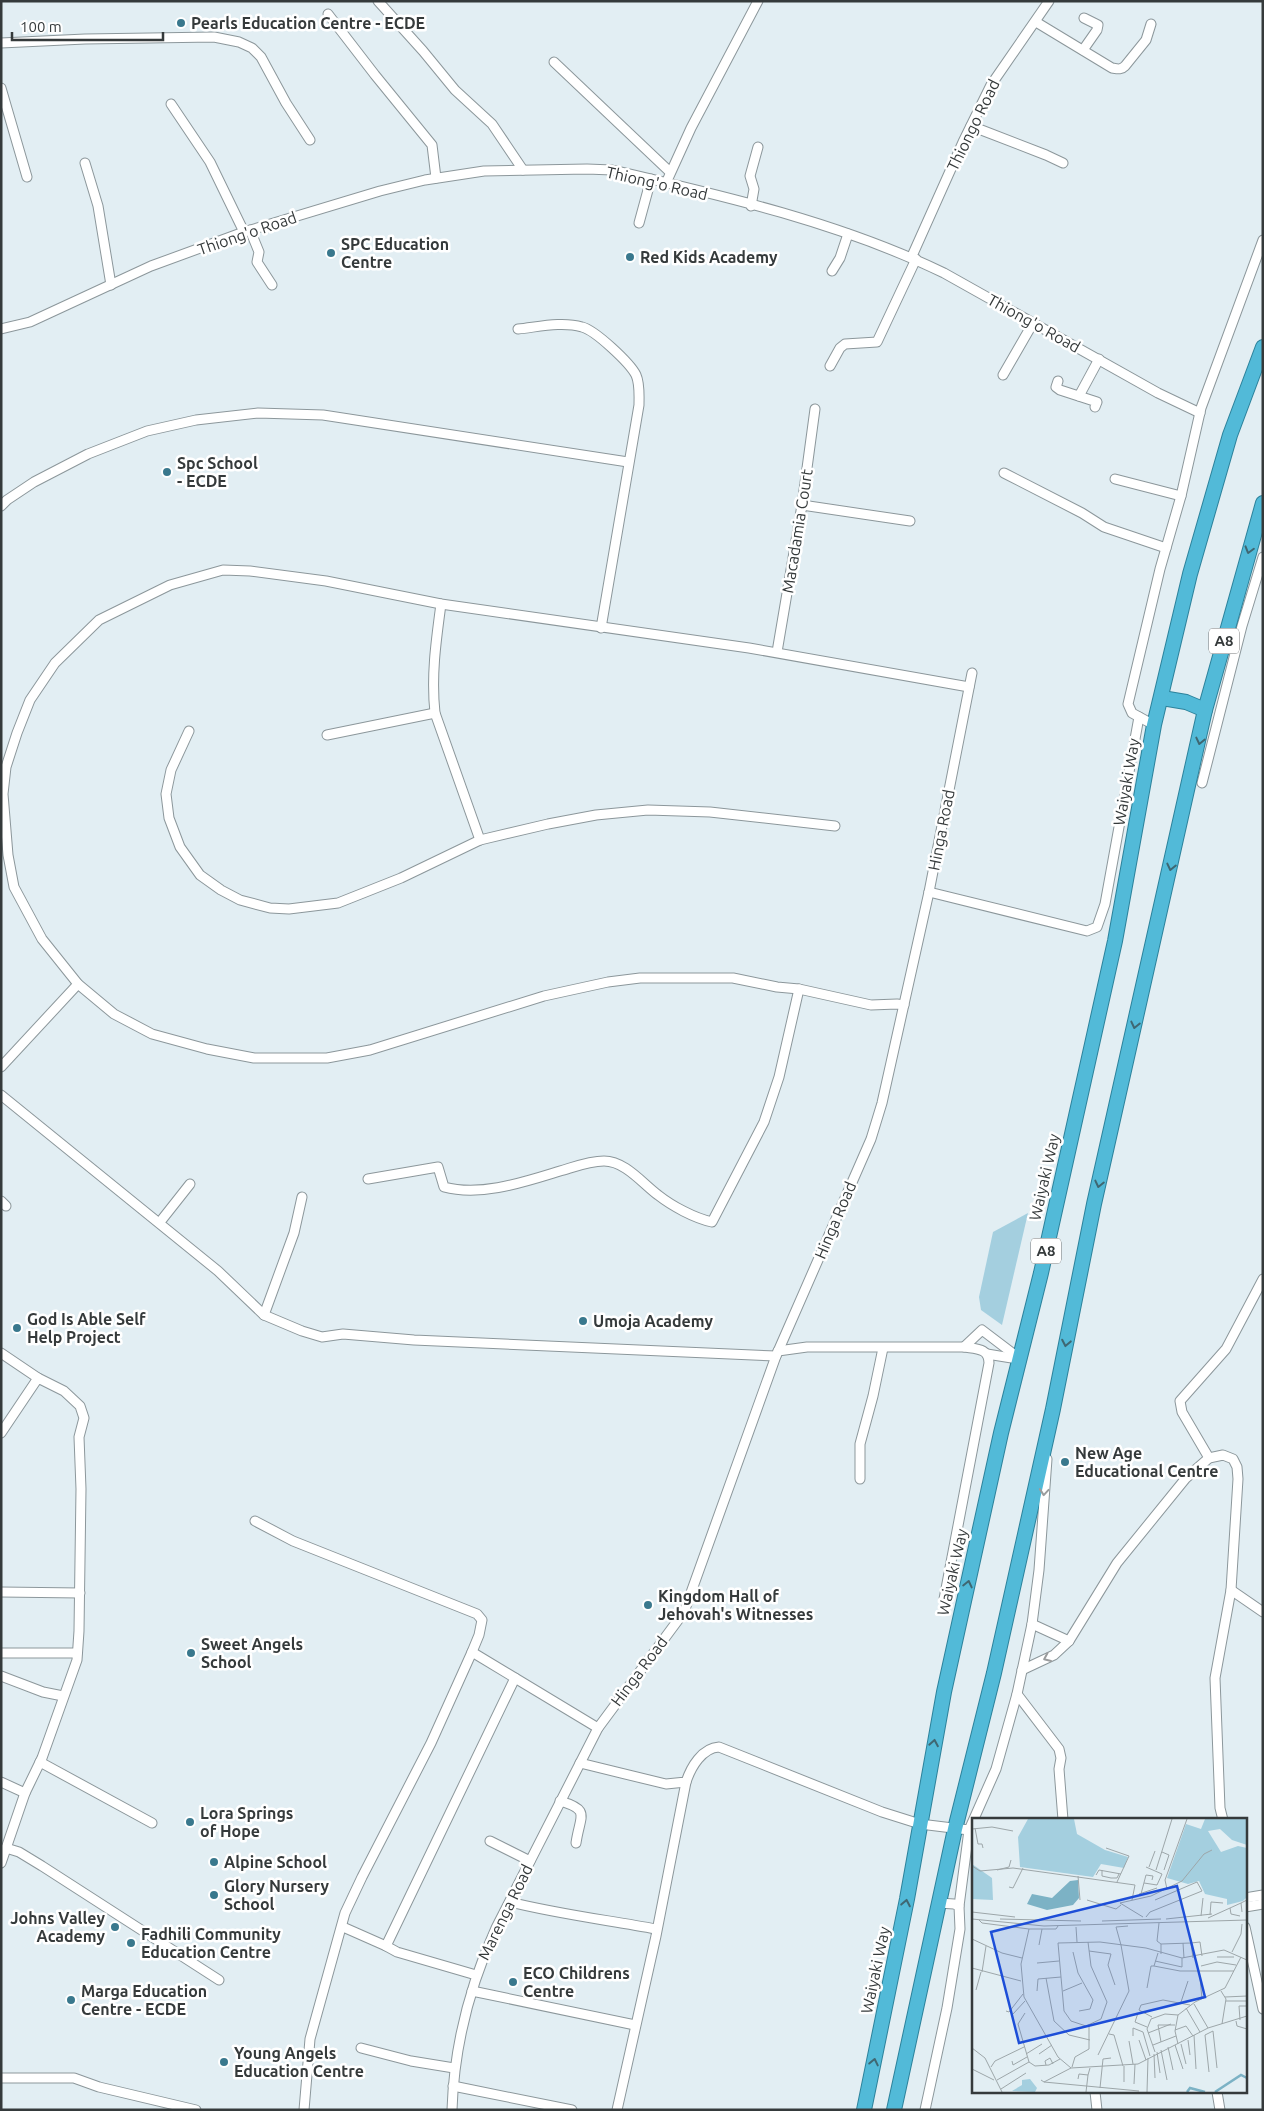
<svg xmlns="http://www.w3.org/2000/svg" width="1264" height="2111" font-family="Ubuntu,sans-serif">
	<style>
		.green { fill: #a4cfdf }
		.lines { fill: none; stroke-linecap: round; stroke-linejoin: round }
		.minor-casing { stroke: #8c979b; stroke-width: 11 }
		.trunk-casing { stroke: #2c829b; stroke-width: 16 }
		.minor { stroke: #fff; stroke-width: 9 }
		.trunk { stroke: #52bad8; stroke-width: 14 }
		.oneway { stroke: #3f6772 }
		.oneway2 { stroke: #9a9c9d }
		.poi-dot { fill: #39788d; stroke: #fff; stroke-width: 2 }
		.labels { text-anchor: middle; stroke-width: 5; stroke-linejoin: round; paint-order: stroke }
		.shield { fill: #fff; stroke: #727576; stroke-width: 1 }
		.shield-label { font-size: 15px; font-weight: bold; fill: #353a3b }
		.poi-label { font-size: 16px; font-weight: bold; fill: #353a3b; stroke: #fff; text-anchor: start }
		.street-label { font-size: 16px; fill: #353a3b; stroke: #fff }
		.inset-river { fill: none; stroke: #7cb2c5; stroke-width: 2.5 }
		.inset-road { fill: none; stroke: #9da6a9; stroke-width: 1 }
		.view { fill: #1d4ed8; fill-opacity: 0.15; stroke: #1d4ed8; stroke-width: 2.5 }
		.inset-edge { fill: none; stroke: #353a3b; stroke-width: 2.5 }
	</style>
	<rect width="100%" height="100%" fill="#e2eef3"/>
	<!-- green -->
	<path class="green" d="M1028,1213L1002,1325L981,1310L979,1297L993,1232Z"/>
	<g class="lines">
		<defs>
			<g id="minor">
				<path d="M378,1L423,51L455,90L492,124L523,170"/>
				<path d="M328,14L375,75L432,145L436,178"/>
				<path d="M1036,22L1112,68C1118,69 1121,70 1125,66L1146,40L1151,24"/>
				<path d="M1,43L85,39L214,37L239,42L252,48L261,57L286,103L310,140"/>
				<path d="M1083,50L1097,30L1098,25L1084,18"/>
				<path d="M554,62L670,172"/>
				<path d="M1,88L27,177"/>
				<path d="M171,104L210,162L244,232"/>
				<path d="M971,126L1046,155L1063,163"/>
				<path d="M85,163L98,206L111,285"/>
				<path d="M666,183L691,128L758,1"/>
				<path d="M751,206L754,189L750,176L758,147"/>
				<path d="M639,223L651,179"/>
				<path d="M250,230L259,252L257,262L272,285"/>
				<path d="M912,256L963,142L991,85L1049,1"/>
				<path d="M832,271L840,258L848,234"/>
				<path d="M1,329L30,322L151,266L244,232L380,191L425,180L484,171L587,169L612,170C724,196 841,223 944,273L1158,393L1200,413"/>
				<path d="M518,329C538,327 562,321 582,327C595,330 630,363 636,375C640,384 639,395 639,405L601,628"/>
				<path d="M830,366L840,348L845,344L877,342L916,259"/>
				<path d="M1003,375L1033,323"/>
				<path d="M1058,381L1056,387L1060,390L1097,402L1095,407"/>
				<path d="M1079,396L1099,359"/>
				<path d="M1004,473L1082,513L1104,527L1166,548"/>
				<path d="M1115,479L1181,496"/>
				<path d="M802,505L910,521"/>
				<path d="M1,506L7,500L34,482L88,454L147,431L196,420L258,413L323,415L628,462"/>
				<path d="M441,604C436,641 431,676 435,713L480,840"/>
				<path d="M777,652L802,505L815,409"/>
				<path d="M1154,725L1132,713L1128,704L1160,569L1181,496L1201,408L1263,240"/>
				<path d="M189,731L171,770L166,794L169,818L180,847L200,875L221,890L240,900L270,908L289,909L338,903L401,878L480,840L548,824L596,815L648,810L710,812L835,826"/>
				<path d="M327,735L435,713"/>
				<path d="M1202,783L1242,626L1263,557"/>
				<path d="M929,892L1087,931L1097,927L1105,904L1139,717"/>
				<path d="M904,1005L897,1004L871,1005L799,989L777,987L733,978H640L608,982L544,996L370,1050L327,1058H254L207,1049L152,1034L114,1014L78,984L42,939L14,887L8,855L3,794L6,767L17,733L30,700L55,663L99,620L170,585L223,570L250,571L326,581L441,604L749,648L969,687"/>
				<path d="M1,1067L78,984"/>
				<path d="M1,1095L218,1271L264,1315L302,1331L322,1337L343,1334L414,1340L776,1356"/>
				<path d="M368,1179L438,1167L444,1187C481,1197 524,1182 560,1171C574,1167 589,1161 604,1161C625,1161 642,1183 658,1195C672,1206 694,1218 712,1222L764,1122L779,1077L799,989"/>
				<path d="M1,1201L6,1206"/>
				<path d="M160,1222L190,1184"/>
				<path d="M264,1315L294,1233L302,1197"/>
				<path d="M964,1347L982,1330L1020,1359"/>
				<path d="M778,1351L807,1347H964C976,1349 989,1348 989,1363L944,1599"/>
				<path d="M1,1353L38,1378"/>
				<path d="M987,1354L1018,1359"/>
				<path d="M1,1433L38,1378L64,1391L80,1406L84,1418L79,1437L81,1489L79,1631L77,1660L42,1758L25,1793L1,1863"/>
				<path d="M1209,1458L1182,1412L1180,1401L1226,1349L1263,1279"/>
				<path d="M860,1479V1444L873,1396L883,1348"/>
				<path d="M255,1521L293,1541L477,1614L482,1620L479,1635L472,1652L598,1728"/>
				<path d="M1231,1590L1263,1612"/>
				<path d="M1,1592L80,1593"/>
				<path d="M1032,1624L1069,1641"/>
				<path d="M1,1653H77"/>
				<path d="M1022,1670L1054,1655L1069,1641L1117,1563L1186,1478L1209,1458L1223,1455L1233,1459L1237,1467L1238,1479L1231,1590L1215,1678L1220,1808L1223,1820"/>
				<path d="M1,1676L43,1692L63,1696"/>
				<path d="M1017,1694L1059,1749L1061,1758L1059,1769L1063,1820"/>
				<path d="M40,1762L152,1823"/>
				<path d="M580,1763L666,1784L686,1782C691,1767 702,1748 719,1747L882,1812L920,1824L969,1830L996,1769L1017,1694L1032,1624L1039,1570L1047,1459"/>
				<path d="M1,1782L25,1793"/>
				<path d="M560,1801C591,1810 580,1815 576,1843"/>
				<path d="M490,1841L530,1861"/>
				<path d="M6,1848L19,1852L42,1866L219,1980"/>
				<path d="M1245,1898L1263,1895"/>
				<path d="M510,1902C558,1914 607,1920 656,1929"/>
				<path d="M959,1906L969,1830"/>
				<path d="M1245,1907L1263,1904"/>
				<path d="M343,1927L386,1946"/>
				<path d="M1245,1927L1263,2009"/>
				<path d="M476,1975L397,1952L386,1946L515,1678"/>
				<path d="M472,1991L635,2025"/>
				<path d="M361,2048L411,2061L454,2068"/>
				<path d="M1,2078H74L99,2087L196,2110"/>
				<path d="M453,2086L572,2110"/>
				<path d="M1095,2092L1097,2110"/>
				<path d="M1217,2092L1220,2110"/>
				<path d="M304,2110L310,2039L345,1913L362,1877L431,1743L472,1652"/>
				<path d="M452,2110C454,2047 470,1985 496,1928L598,1728L684,1612L776,1356L871,1139L882,1103L929,892L972,673"/>
				<path d="M617,2110L656,1936L686,1782"/>
				<path d="M925,2110L947,2008L960,1929L959,1906L954,1904L939,1903"/>
			</g>
			<g id="trunk">
				<path d="M1162,698L1186,702L1205,710"/>
				<path d="M864,2110L907,1899L944,1692L1001,1433L1041,1273L1115,941L1154,725L1190,574L1230,435L1263,347"/>
				<path d="M894,2110L955,1829L994,1673L1053,1409L1094,1204L1205,710L1263,503"/>
			</g>
		</defs>
		<!-- minor casing -->
		<use href="#minor" class="minor-casing"/>
		<!-- trunk casing -->
		<use href="#trunk" class="trunk-casing"/>
		<!-- minor -->
		<use href="#minor" class="minor"/>
		<!-- trunk -->
		<use href="#trunk" class="trunk"/>
	</g>
	<!-- one-way arrows -->
	<defs><path id="oneway-chevron" d="M-2-3.5L2.5 0L-2 3.5" fill="none" stroke-width="1.6" stroke-linecap="round" stroke-linejoin="round" transform="scale(1.25)"/></defs>
	<g class="oneway">
		<use href="#oneway-chevron" transform="translate(1249 550) rotate(106)"/>
		<use href="#oneway-chevron" transform="translate(1200 741) rotate(103)"/>
		<use href="#oneway-chevron" transform="translate(1171 867) rotate(103)"/>
		<use href="#oneway-chevron" transform="translate(1135 1025) rotate(103)"/>
		<use href="#oneway-chevron" transform="translate(1099 1184) rotate(103)"/>
		<use href="#oneway-chevron" transform="translate(1066 1343) rotate(101)"/>
		<use href="#oneway-chevron" transform="translate(968 1584) rotate(-77)"/>
		<use href="#oneway-chevron" transform="translate(934 1743) rotate(-80)"/>
		<use href="#oneway-chevron" transform="translate(906 1903) rotate(-79)"/>
		<use href="#oneway-chevron" transform="translate(874 2062) rotate(-78)"/>
	</g>
	<g class="oneway2">
		<use href="#oneway-chevron" transform="translate(1044 1492) rotate(95)"/>
		<use href="#oneway-chevron" transform="translate(1047 1658) rotate(156)"/>
	</g>
	<!-- markers -->
	<g class="poi-dot">
		<circle cx="181" cy="23" r="5"/>
		<circle cx="331" cy="253" r="5"/>
		<circle cx="630" cy="257" r="5"/>
		<circle cx="167" cy="472" r="5"/>
		<circle cx="583" cy="1321" r="5"/>
		<circle cx="17" cy="1328" r="5"/>
		<circle cx="1065" cy="1462" r="5"/>
		<circle cx="648" cy="1605" r="5"/>
		<circle cx="191" cy="1653" r="5"/>
		<circle cx="190" cy="1822" r="5"/>
		<circle cx="214" cy="1862" r="5"/>
		<circle cx="214" cy="1895" r="5"/>
		<circle cx="115" cy="1927" r="5"/>
		<circle cx="131" cy="1943" r="5"/>
		<circle cx="513" cy="1982" r="5"/>
		<circle cx="71" cy="2000" r="5"/>
		<circle cx="224" cy="2062" r="5"/>
	</g>
	<g class="labels">
		<!-- shield labels -->
		<g class="shield">
			<rect x="1209" y="628.5" width="30" height="25" rx="4"/>
			<rect x="1031" y="1238.5" width="30" height="25" rx="4"/>
		</g>
		<g class="shield-label">
			<text x="1224" y="646">A8</text>
			<text x="1046" y="1256">A8</text>
		</g>
		<!-- poi labels -->
		<g class="poi-label">
			<text x="191" y="29">Pearls Education Centre - ECDE</text>
			<text x="341" y="250">SPC Education<tspan x="341" dy="18">Centre</tspan></text>
			<text x="640" y="263">Red Kids Academy</text>
			<text x="177" y="469">Spc School<tspan x="177" dy="18">- ECDE</tspan></text>
			<text x="27" y="1325">God Is Able Self<tspan x="27" dy="18">Help Project</tspan></text>
			<text x="593" y="1327">Umoja Academy</text>
			<text x="1075" y="1459">New Age<tspan x="1075" dy="18">Educational Centre</tspan></text>
			<text x="658" y="1602">Kingdom Hall of<tspan x="658" dy="18">Jehovah's Witnesses</tspan></text>
			<text x="201" y="1650">Sweet Angels<tspan x="201" dy="18">School</tspan></text>
			<text x="200" y="1819">Lora Springs<tspan x="200" dy="18">of Hope</tspan></text>
			<text x="224" y="1868">Alpine School</text>
			<text x="224" y="1892">Glory Nursery<tspan x="224" dy="18">School</tspan></text>
			<text x="105" y="1924" text-anchor="end">Johns Valley<tspan x="105" dy="18">Academy</tspan></text>
			<text x="141" y="1940">Fadhili Community<tspan x="141" dy="18">Education Centre</tspan></text>
			<text x="523" y="1979">ECO Childrens<tspan x="523" dy="18">Centre</tspan></text>
			<text x="81" y="1997">Marga Education<tspan x="81" dy="18">Centre - ECDE</tspan></text>
			<text x="234" y="2059">Young Angels<tspan x="234" dy="18">Education Centre</tspan></text>
		</g>
		<!-- street labels -->
		<g class="street-label">
			<text transform="translate(973 125) rotate(-64)" y="6">Thiongo Road</text>
			<text transform="translate(657 183) rotate(13)" y="6">Thiong'o Road</text>
			<text transform="translate(247 233) rotate(-19)" y="6">Thiong'o Road</text>
			<text transform="translate(1034 323) rotate(29)" y="6">Thiong'o Road</text>
			<text transform="translate(797 531) rotate(-81)" y="6">Macadamia Court</text>
			<text transform="translate(1126 782) rotate(-80)" y="6">Waiyaki Way</text>
			<text transform="translate(941 830) rotate(-79)" y="6">Hinga Road</text>
			<text transform="translate(1044 1177) rotate(-77)" y="6">Waiyaki Way</text>
			<text transform="translate(835 1220) rotate(-67)" y="6">Hinga Road</text>
			<text transform="translate(952 1572) rotate(-77)" y="6">Waiyaki Way</text>
			<text transform="translate(639 1671) rotate(-53)" y="6">Hinga Road</text>
			<text transform="translate(505 1912) rotate(-64)" y="6">Marenga Road</text>
			<text transform="translate(875 1970) rotate(-78)" y="6">Waiyaki Way</text>
		</g>
	</g>
	<!-- overview -->
	<g transform="translate(972 1818)">
		<rect width="275" height="275" fill="#e2eef3"/>
		<path d="M56,1H102L105,16L133,32L156,39L152,50L129,46L121,59L48,49L46,19ZM233,1H275V27L260,22L248,11L236,13L249,34L266,28L275,30V79L271,83L255,87V81L233,76L227,63L216,66L195,60L214,6L229,11ZM0,46L20,60L21,82L0,81ZM58,261L65,270L63,274L40,273L50,267V262Z" fill="#a4cfdf"/>
		<path d="M106,62L107,80L101,87L75,92L55,86L60,76L80,80L98,63Z" fill="#7cb2c5"/>
		<path class="inset-river" d="M215,274L218,270L233,274M243,274L269,257L275,260"/>
		<path class="inset-road" d="M3,10L6,26H10L11,30M0,11L20,9L41,13M134,30L157,38L145,64M190,34L197,37L192,52M0,48L8,53L41,50L163,67L160,82M177,49L183,33M25,52L37,49L39,42M130,52V58L139,60H145L147,56M184,52L200,1M124,57L127,52L149,56M106,58L108,82M172,65L185,67L190,56L174,49M37,69L41,70L51,50M195,71L193,62L215,1M167,76L185,70M169,76L174,57L181,58L180,62M115,82L144,91L149,87M258,90L259,96L268,98M0,94L43,99M270,94L269,85L275,82M238,97L239,84L251,85M229,98L231,80M171,99L148,85L179,78L210,63L232,36L240,32M174,99L178,94L230,73L225,64L183,82M236,100L269,85M0,101L72,108L275,102M28,101L109,103M194,101L240,96M7,102L10,105L57,111H84L86,108M130,103L189,101M187,105L185,123L189,126V136M104,109L105,124M57,111L49,146L52,179L86,239L99,250L166,246L236,210L275,198M0,121L30,135L50,140M86,125L92,193L99,203L114,208L129,201L135,184L119,148L116,124M86,125L128,124L174,130L210,140L252,132L275,142M211,125L212,140M219,125L228,124L230,138M189,126L219,125L221,140M67,127L70,111M149,127L144,109L156,108M117,133L139,136L136,147L143,167M101,134L106,155L121,182L118,191L107,193M260,134L269,116L270,106M245,139H262M183,143L210,149V140M65,145L87,143M182,148L208,153H262M229,148L245,144L264,147M0,150L49,163M10,154L14,128M74,160L82,203L97,217L118,222M228,160L230,181M175,170L179,148H182L186,135M4,172L9,154M65,173L66,161L89,159M91,173L110,165M249,173L254,181L250,206M253,179L275,178M254,183H275M209,184L216,163M222,186L236,210M214,190L228,214M34,193L37,194L51,176M53,195L46,206L57,244M166,195L163,204L175,209M41,196L53,183M180,199L167,192L169,187L191,182L218,187M268,202L267,188H275M264,203L265,208L275,211M203,212L214,208L221,218M176,215L199,206M137,216L142,217L151,248M222,217L224,251M161,218V210L171,214L178,238M167,222L174,242M216,222L218,237M157,223L161,246M189,224L186,207H203M206,226L203,213L206,197L223,184L253,170L269,139M209,226L214,246M181,227L204,218M203,227L211,251M196,229L201,252M0,230L13,240L30,274M189,232L195,262M183,234L175,211L179,201L193,196L206,197M185,234L188,255M54,236L70,226M67,236L80,227M182,236L183,260M126,237L157,173L149,127M40,243L41,247L55,239M74,247L73,243L78,240L81,246M19,249L23,243L52,229M100,249L103,239L117,231V208M0,251L22,262M237,254L233,217L241,213L245,250M106,261L107,256L116,257L118,250M25,262L57,244L63,248L77,247L88,241M69,262L72,264L99,250M72,264L167,273M152,264V248M162,266L163,246M128,270L131,241L139,240M29,271L54,255M114,274L116,257M175,274L176,240"/>
		<path class="view" d="M205,68L233,179L47,225L19,114Z"/>
		<rect width="275" height="275" class="inset-edge"/>
	</g>
	<!-- border -->
	<rect width="1264" height="2111" fill="none" stroke="#353a3b" stroke-width="5"/>
	<!-- scale -->
	<path d="M12 32v8h151v-8" fill="none" stroke="#353a3b" stroke-width="2.5"/>
	<text x="20" y="32" font-size="15" fill="#353a3b" stroke="#ffffff" stroke-width="4" paint-order="stroke">100 m</text>
</svg>
